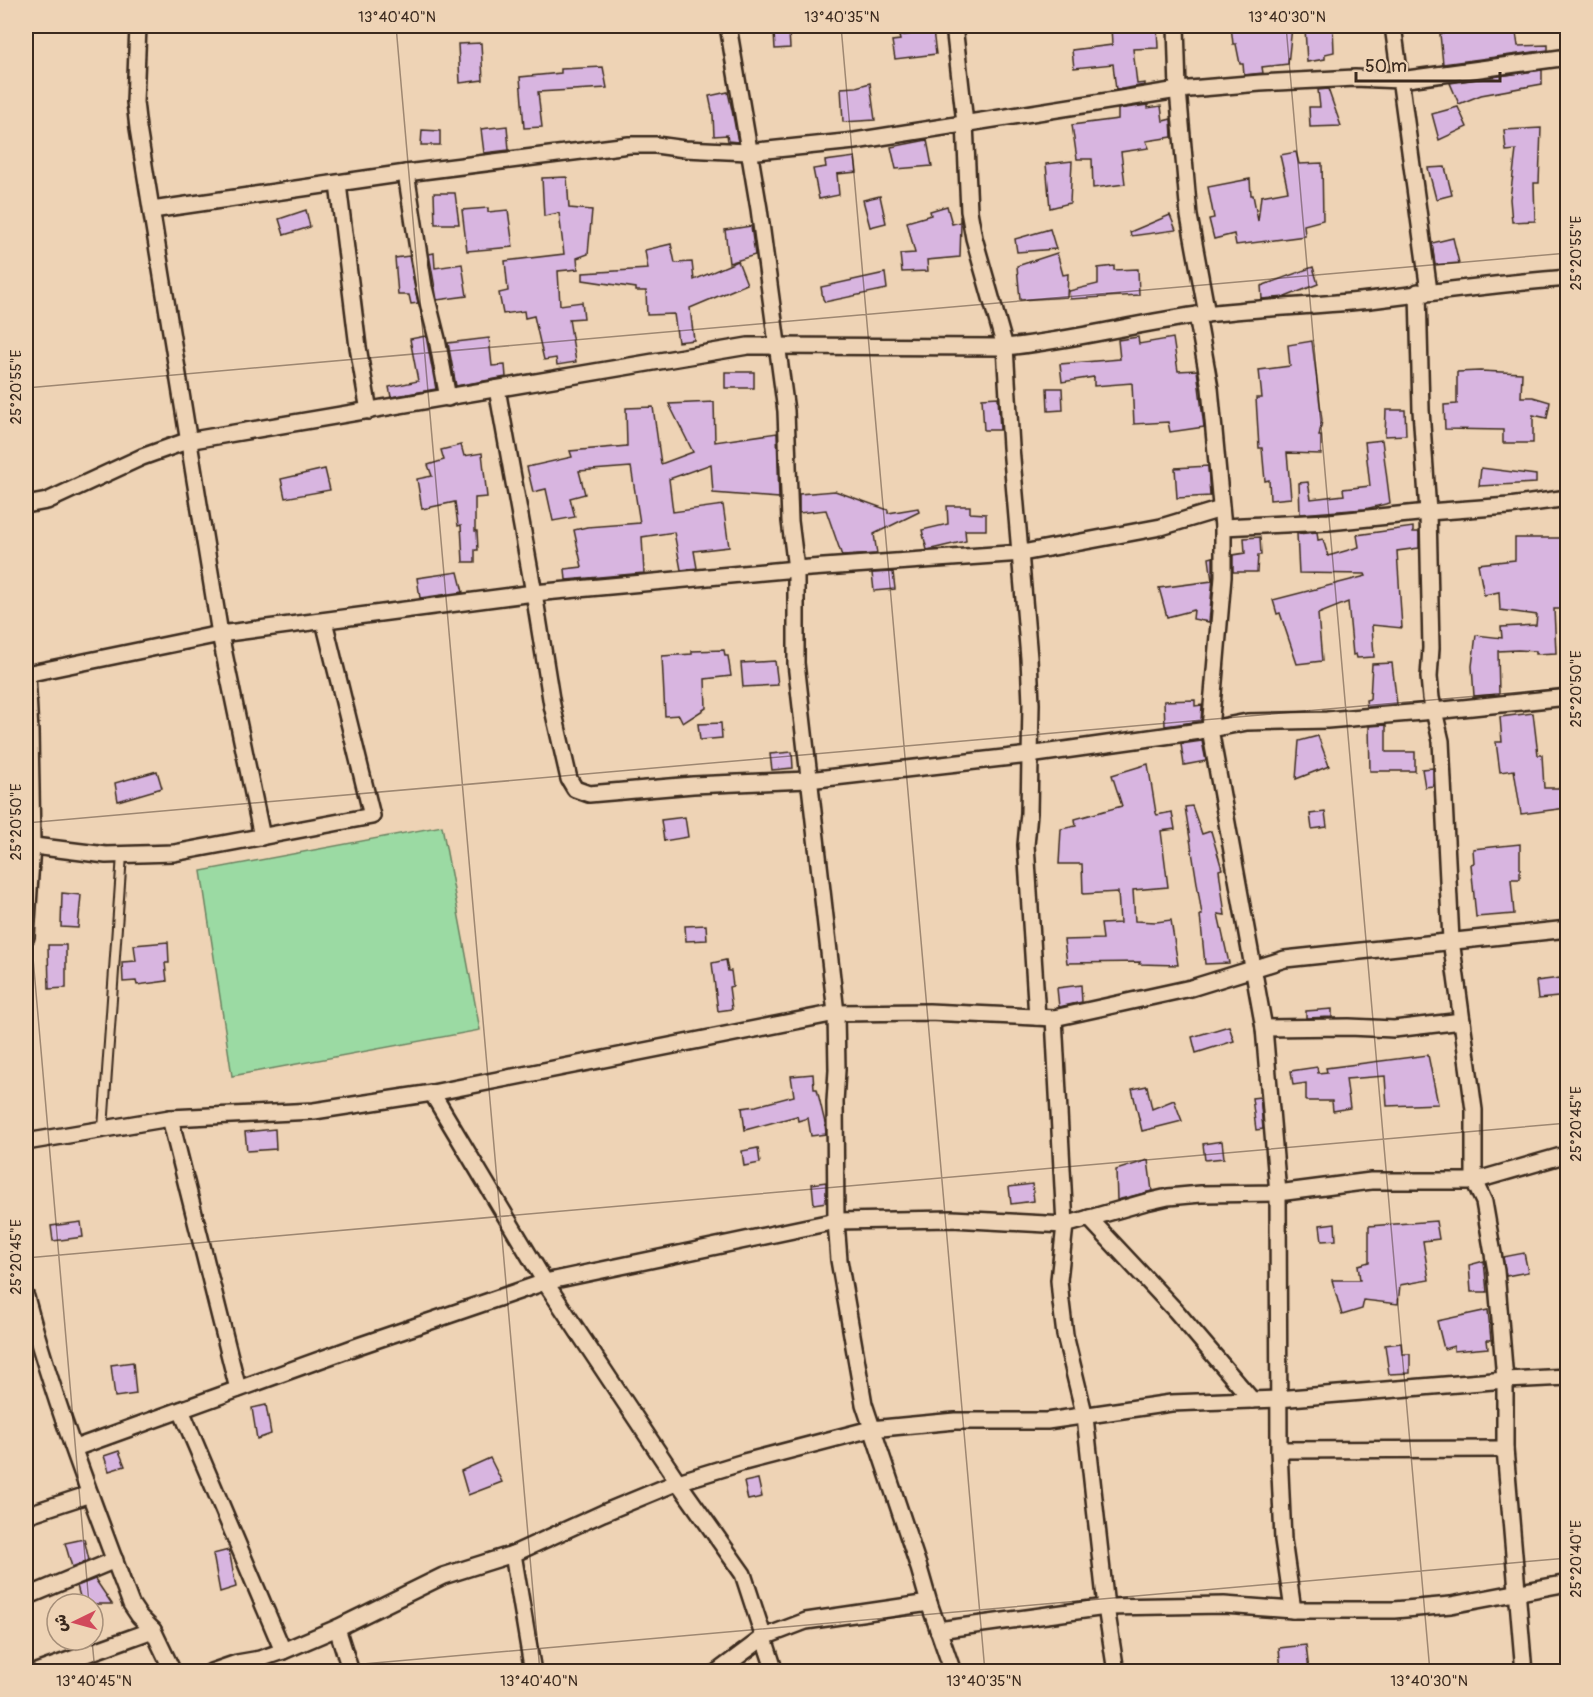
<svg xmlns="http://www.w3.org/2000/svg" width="1593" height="1697" font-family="Pangolin,'Playpen Sans Arabic',sans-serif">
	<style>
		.park { fill: #9bdaa3; stroke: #6b8260; stroke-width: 1.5 }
		.building { fill: #d8b5e0; stroke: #3b2a1e; stroke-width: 1.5 }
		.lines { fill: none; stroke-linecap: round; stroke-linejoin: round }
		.service-casing { stroke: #3b2a1e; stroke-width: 12 }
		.minor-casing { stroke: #3b2a1e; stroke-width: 20 }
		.service { stroke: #eed3b5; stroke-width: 8 }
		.minor { stroke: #eed3b5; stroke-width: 15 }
		.ticks { fill: none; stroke: #3b2a1e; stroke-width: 1.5; stroke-opacity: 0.45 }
		.neatline { fill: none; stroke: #3b2a1e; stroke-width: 2 }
		.ticks-label { font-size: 15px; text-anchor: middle; fill: #3b2a1e }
	</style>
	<rect width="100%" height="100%" fill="#eed3b5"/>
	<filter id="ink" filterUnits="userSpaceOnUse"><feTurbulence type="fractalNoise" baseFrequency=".0167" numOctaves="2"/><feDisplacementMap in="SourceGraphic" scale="12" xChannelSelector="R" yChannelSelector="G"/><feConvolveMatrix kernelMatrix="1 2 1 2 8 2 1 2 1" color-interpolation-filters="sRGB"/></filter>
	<g filter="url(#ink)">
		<!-- park -->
		<path class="park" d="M442,826L480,1030L232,1076L201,871Z"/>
		<!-- building -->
		<g class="building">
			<path d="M1111,26H1157L1158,48L1133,49L1137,84L1145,83V85L1116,90L1113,64L1074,68L1072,50L1112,45Z"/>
			<path d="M1231,26L1292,27L1288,64L1262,67L1263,73L1244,75L1243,64H1240L1236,44H1233Z"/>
			<path d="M1317,26H1333L1334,52L1325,54V59L1307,62L1305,28L1317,29Z"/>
			<path d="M1515,26L1518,46L1548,45V50L1443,64L1440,34L1468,29L1490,27V30Z"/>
			<path d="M933,31L936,54L895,59L892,41L900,40L899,36Z"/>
			<path d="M789,32L790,48L775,49L774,33Z"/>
			<path d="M481,43L483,80L460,83L458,44Z"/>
			<path d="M603,67L607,88L538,92L542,127L524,128L520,77L561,73V69Z"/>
			<path d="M1542,70V84L1481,95L1459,104L1450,83Z"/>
			<path d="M870,83L875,120L843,122L841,88L856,87Z"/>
			<path d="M1328,89L1341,126L1310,127L1309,107H1320L1318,90Z"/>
			<path d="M728,92L732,110L738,142L728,141L727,135L714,136L713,115L709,96Z"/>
			<path d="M1148,105V108L1161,106L1163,121L1171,119L1172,137L1146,141L1149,148L1121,152L1125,184L1093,188L1092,159H1077L1072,125L1118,119V109Z"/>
			<path d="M1458,107L1467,127L1439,140L1432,114Z"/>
			<path d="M507,126L509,150L484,153L481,129Z"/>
			<path d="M1541,128L1539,183H1534L1535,221L1512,222L1510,199L1516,150L1506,151L1504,130Z"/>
			<path d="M422,130L440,131V145H421Z"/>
			<path d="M927,140L932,166L896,169L891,147Z"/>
			<path d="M1296,152L1299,164L1322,163L1323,220L1304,225L1305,236L1236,245L1234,234L1214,239L1209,219L1214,218L1208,187L1250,179L1251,195H1253L1258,221L1261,196L1288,191L1280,155Z"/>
			<path d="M855,157L857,172L837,174L839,195L819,199L813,169L826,167L825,161Z"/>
			<path d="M1072,161L1070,203L1050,208L1046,164Z"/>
			<path d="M1445,167L1452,195L1436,199L1428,168Z"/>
			<path d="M567,177L569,208L592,210L588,254L577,258L578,269L558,271L560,305L582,302L584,318L569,319L576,362L557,365L556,358L544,360L534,316L525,318L524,311L503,314L499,293L508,291L505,261L564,254L559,213L544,216L542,178Z"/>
			<path d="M434,193H455L459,224H435Z"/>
			<path d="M880,196L886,223L870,227L863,200Z"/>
			<path d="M947,206L952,224L960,222V216L961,223L960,257L927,260L928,271L902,272L900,254L915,253L907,222L931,215L930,211Z"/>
			<path d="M488,208V212L508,210L513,247L467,251L462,210Z"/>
			<path d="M306,210L310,227L284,235L279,219Z"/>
			<path d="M1170,215L1176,230L1131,236L1130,232Z"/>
			<path d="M751,226L755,255L729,263L725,230Z"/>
			<path d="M1050,229L1056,249L1017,252L1015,239Z"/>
			<path d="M1453,238L1459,263L1435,265L1432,243Z"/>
			<path d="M671,244L675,263L692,262L694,280L738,261L747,284L690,308L694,340L678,342L674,314L647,315L646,291H636V288L583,280V273L648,269L645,250Z"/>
			<path d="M434,253L435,268L462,264L467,296L437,300L429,254Z"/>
			<path d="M1057,253L1063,275L1068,274L1067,297L1020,300L1017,266Z"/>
			<path d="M409,256L418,303L411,304L409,295H398L395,258Z"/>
			<path d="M1114,266V270L1138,269L1139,295L1070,299L1069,291L1098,284V268Z"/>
			<path d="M1313,267L1318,284L1285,297L1262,299L1261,286Z"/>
			<path d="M885,273L887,289L825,302L823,299L821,287Z"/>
			<path d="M426,336L436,389L391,397L389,387L418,381L410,339Z"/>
			<path d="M1138,337L1139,344L1173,338L1178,371L1197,370L1204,427L1170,432L1168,422L1134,424L1132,383L1094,386V377L1062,382L1060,364L1120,359L1118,340Z"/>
			<path d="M489,338L492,366L505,365L506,377L456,386L448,343Z"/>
			<path d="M1312,341L1322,421L1319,436H1321V454L1287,453L1291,498L1270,500L1269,480L1265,481L1262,448H1259L1256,398H1262L1259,370L1290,366L1288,345Z"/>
			<path d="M1480,371L1522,373L1521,397H1533L1550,402L1547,418L1533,415V443H1503V430L1445,429L1444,405L1457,404V372Z"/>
			<rect x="725" y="372" width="29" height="16"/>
			<path d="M1047,388H1062L1063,410L1048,411Z"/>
			<path d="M998,397L1000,430H984L982,398Z"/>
			<path d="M714,402L715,442L777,433L779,500V498L713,493L711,464L669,479L673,512L723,505L729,547L694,551L697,568L681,570L674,532L642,537L644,573L566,580L565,569L582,567L574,530L587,527L640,523L631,467L579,471L585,494L570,498L575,517L553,521L546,489L533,492L527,467L572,457L570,451L627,446L626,408L653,407L661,464L693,452L669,404Z"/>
			<path d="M1386,410H1405L1406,435L1385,436Z"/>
			<path d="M1382,440L1390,503L1365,509L1300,514L1299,483L1308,482L1311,499L1344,495L1343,489L1370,486L1365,442Z"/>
			<path d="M461,445L464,456L482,453L487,497L475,498V531H477L478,550H475V562H463L461,525L458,526L455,502L422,509L417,479L432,476L428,465L444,460L441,450Z"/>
			<path d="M1208,466L1210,496L1177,498L1175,468Z"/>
			<path d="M1481,468L1536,475V483L1479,486Z"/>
			<path d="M325,469L330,490L285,498L281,479Z"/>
			<path d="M835,491L888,510V513L918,508L919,512L874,534L877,554L842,556L826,510L799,513V494Z"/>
			<path d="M947,506H970V513L986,514V530H965L966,541L927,550L922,530L948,524Z"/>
			<path d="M1413,527V532H1419V548L1397,551L1402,628L1372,625L1374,657L1357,658L1356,654L1353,655L1348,602L1318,614L1322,661L1297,664L1280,613L1277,614L1273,600L1366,576L1365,574L1299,573L1297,534L1317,532L1318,540L1323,539L1328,556L1359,547L1357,535Z"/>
			<path d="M1260,537L1261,555H1258L1257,572H1233V555L1245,553L1244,538Z"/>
			<path d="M1515,538H1568V559L1565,560L1568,609H1554L1556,653L1536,654V651L1518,650L1498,651L1499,694L1474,696L1472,666L1476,635L1502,638L1501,627L1536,625L1537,615L1500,610L1499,592L1484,595L1478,564L1515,560Z"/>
			<path d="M1213,557V577L1209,622L1193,619L1194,610L1167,617L1159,588L1212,581L1209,558Z"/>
			<path d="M458,572L463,592L420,598L417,578Z"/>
			<path d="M893,572L895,589L874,591L872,573Z"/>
			<path d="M724,650L725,656H728L731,676L705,679L706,708L683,723L679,715L665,716L662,656L692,654V651Z"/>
			<path d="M775,661L778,685L743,687L741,663Z"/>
			<path d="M1392,663L1397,704L1367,707L1366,700L1370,699L1372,664Z"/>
			<path d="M1195,700V706L1202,705L1201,721L1165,726L1164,701Z"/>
			<path d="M1533,713L1538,755H1542L1544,788H1565L1566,808L1521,814L1514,770L1500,772L1496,742H1502L1500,717Z"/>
			<path d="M721,723L722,738L700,740L698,724Z"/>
			<path d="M1386,725V752H1415V771H1370L1369,726Z"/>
			<path d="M1318,736L1329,766L1296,779L1299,741Z"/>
			<path d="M1202,741L1206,761L1184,765L1181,744Z"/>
			<path d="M792,752L793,768L772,770L770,754Z"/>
			<path d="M1148,764L1156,813L1157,815L1172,812L1175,829L1161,831L1168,887L1133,890L1135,921L1156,922L1171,920L1178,965L1139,964L1140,962L1067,963L1064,940L1103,939L1101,924L1120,923L1118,892L1083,894L1082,864H1059L1061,829L1076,826L1075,819L1122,806L1112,775Z"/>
			<path d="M1433,768V786L1425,787L1422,769Z"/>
			<path d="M157,771L162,788L118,801L115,783Z"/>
			<path d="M1192,806L1202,834L1211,831L1222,869L1219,870L1225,915L1218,914L1229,963L1205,964L1200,915H1202L1185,807Z"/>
			<path d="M1325,812L1327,827L1312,829L1310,814Z"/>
			<path d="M685,817L688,837L664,841L661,820Z"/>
			<path d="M1520,844V879H1511L1514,914L1476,917L1471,864L1474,863L1473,849Z"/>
			<path d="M62,893L81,895L78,928L61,927Z"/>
			<path d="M706,925L707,940L686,941L685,926Z"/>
			<path d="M168,942L169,963H165L167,981L137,985L136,981L123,982L122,962L136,961L134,945Z"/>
			<path d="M48,945H66V988L49,989Z"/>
			<path d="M726,960L728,971H731L733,986L729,987L732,1009L718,1011L712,963Z"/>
			<path d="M1568,977V996L1538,999L1536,981Z"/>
			<path d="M1081,985L1082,1002L1059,1007L1057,988Z"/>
			<path d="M1332,1009V1017L1306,1018V1011Z"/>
			<path d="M1229,1026L1234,1041L1196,1053L1192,1037Z"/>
			<path d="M1428,1055L1438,1104L1387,1106L1385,1076L1346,1079L1350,1108L1333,1111L1332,1101H1306V1083L1293,1085L1291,1071L1317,1067L1318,1073L1327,1072L1326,1068Z"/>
			<path d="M813,1074L814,1089H817L825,1123L826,1134L811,1136L808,1118L798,1121L797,1116L745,1130L742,1108L756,1106L794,1096L791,1076Z"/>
			<path d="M1147,1086L1152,1109L1174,1100L1182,1121L1142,1131L1132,1089Z"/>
			<path d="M1260,1097L1263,1129L1256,1130L1252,1098Z"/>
			<path d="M275,1129L276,1149L247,1151L245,1132Z"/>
			<path d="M1222,1141L1224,1158L1205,1160L1203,1144Z"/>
			<path d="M758,1148L760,1163L744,1166L742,1151Z"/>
			<path d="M1148,1160L1152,1191L1117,1200L1116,1170Z"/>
			<path d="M826,1182V1202L814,1204L812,1184Z"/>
			<path d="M1032,1184L1034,1201L1011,1204L1009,1187Z"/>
			<path d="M1436,1221L1439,1239L1423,1241L1429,1280L1400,1285L1398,1304L1364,1300L1362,1309L1342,1315L1332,1280H1360L1358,1265L1369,1262V1226Z"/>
			<path d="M81,1222L83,1237L53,1241L51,1226Z"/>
			<path d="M1335,1223L1336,1240L1322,1241L1320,1225Z"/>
			<path d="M1524,1253L1528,1272L1506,1276L1503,1257Z"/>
			<path d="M1484,1261L1487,1292H1471L1469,1265Z"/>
			<path d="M1488,1310L1491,1340H1487L1488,1348L1454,1351V1346L1444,1349L1437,1321Z"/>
			<path d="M1401,1343L1402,1354H1410V1373L1389,1374L1385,1345Z"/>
			<path d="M133,1362L136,1394L115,1397L111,1365Z"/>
			<path d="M266,1405L271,1434L257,1439L252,1408Z"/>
			<path d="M119,1451L125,1466L109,1471L104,1456Z"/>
			<path d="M490,1458L502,1482L468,1495L461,1471Z"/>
			<path d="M758,1479L762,1497L748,1500L744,1482Z"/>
			<path d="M84,1539L89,1560L72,1567L65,1543Z"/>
			<path d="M229,1550L236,1587L220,1592L213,1554Z"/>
			<path d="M95,1579L112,1604H82L77,1586Z"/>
			<path d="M1306,1645L1309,1671H1281L1279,1648Z"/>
		</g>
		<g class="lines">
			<defs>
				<path id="service" d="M103,1129L122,855"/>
				<g id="minor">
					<path d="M138,26L135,102L138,128L220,634L262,837"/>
					<path d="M728,26L759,209L786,411L790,521L796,569V663L836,1013L837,1070L835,1102L836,1221L839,1260L864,1404L919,1568L929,1603L953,1672"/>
					<path d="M954,26L965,123L969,211L974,238L1005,347L1011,447L1029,658L1031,704L1029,813L1026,845L1037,1017"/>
					<path d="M1176,26L1178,90L1189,216L1207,314"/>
					<path d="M1393,26L1429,291"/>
					<path d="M406,173L424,287L437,339L448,398"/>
					<path d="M338,184L358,347L369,411"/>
					<path d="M152,210L406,173L629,145H656L685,149L748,152L855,141L1178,90L1260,83L1355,78L1400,80L1568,57"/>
					<path d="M1418,292L1421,410L1428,512L1431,648L1429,677L1431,698L1441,741L1451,940L1474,1110V1181L1484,1202L1496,1271L1505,1380V1449L1524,1672"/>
					<path d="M1197,315L1210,388L1223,527V577L1210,729L1264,1028L1278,1193L1279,1450L1283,1540L1293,1610"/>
					<path d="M497,389L534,593L552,705L569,779L575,789L589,794L693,785L808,780L1029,755L1200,731L1247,722L1327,720L1434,711L1568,697"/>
					<path d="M26,505L47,501L142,457L187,441L748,346L1005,347C1073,341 1139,322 1206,314C1263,307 1321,306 1378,299C1441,291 1504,283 1568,278"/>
					<path d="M1223,527L1329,522L1428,512L1509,506L1568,498"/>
					<path d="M26,674L220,634L534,593L796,569L1022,553L1161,527L1221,509"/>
					<path d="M26,845L106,855L174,853L372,816L324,621"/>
					<path d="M26,937L32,845L30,732L27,674"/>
					<path d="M1054,1018L1065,1225L1059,1280L1061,1302L1065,1335L1085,1417L1106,1607L1116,1672"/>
					<path d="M1264,1028L1349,1027L1394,1029L1462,1021"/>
					<path d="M432,1093L545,1282L678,1482L743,1574L775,1672"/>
					<path d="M170,1118L238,1389"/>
					<path d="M26,1142L170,1118L314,1111L432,1093L836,1013L929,1012L1054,1018L1191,988L1285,959L1568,929"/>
					<path d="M1089,1218L1176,1311L1252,1400"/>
					<path d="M26,1297C54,1402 93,1503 131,1604L139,1616L153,1630L173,1672"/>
					<path d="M181,1410L283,1651"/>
					<path d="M75,1448L358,1346L545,1282L836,1221L952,1219L1065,1225L1146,1202L1168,1197L1201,1194L1278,1193L1371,1181H1474L1568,1154"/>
					<path d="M1279,1450L1505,1449"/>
					<path d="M26,1517L32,1513L90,1494"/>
					<path d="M513,1554L533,1672"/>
					<path d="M26,1597L115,1560"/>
					<path d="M337,1628L351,1672"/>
					<path d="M938,1630L1106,1607L1224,1605L1293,1610H1394L1451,1605L1568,1583"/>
					<path d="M36,1672L153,1630"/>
					<path d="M211,1672L237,1663L260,1659L283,1651L337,1628L443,1576L513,1554L603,1513L678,1482L744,1462L871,1429L955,1421H1047L1171,1403L1278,1399L1505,1380L1568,1377"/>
					<path d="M717,1672L764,1637L806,1621L929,1603"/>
				</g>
			</defs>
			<!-- service casing -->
			<use href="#service" class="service-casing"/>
			<!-- minor casing -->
			<use href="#minor" class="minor-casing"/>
			<!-- service -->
			<use href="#service" class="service"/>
			<!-- minor -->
			<use href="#minor" class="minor"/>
		</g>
	</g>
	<!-- ticks -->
	<path class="ticks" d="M396,26L540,1672M841,26L985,1672M1286,26L1430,1672M26,388L1568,253M26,823L1568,688M26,877L89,1604M26,1258L1568,1123M92,1640L95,1672M272,1672L1568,1558"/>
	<!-- margin -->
	<rect width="1593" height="1697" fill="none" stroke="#eed3b5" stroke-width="66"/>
	<!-- north arrow -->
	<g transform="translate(75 1622) rotate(265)"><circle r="28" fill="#eed3b5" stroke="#a68f79" stroke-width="1.5"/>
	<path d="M0-4.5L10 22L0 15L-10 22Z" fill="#d1495b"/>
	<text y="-9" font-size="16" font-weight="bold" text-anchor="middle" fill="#3b2a1e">ش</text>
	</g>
	<!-- scale -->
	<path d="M1356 72v9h144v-9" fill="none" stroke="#3b2a1e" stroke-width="3"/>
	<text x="1365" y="72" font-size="18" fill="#3b2a1e" stroke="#eed3b5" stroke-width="4.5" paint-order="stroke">50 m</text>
	<rect x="33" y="33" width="1527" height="1631" class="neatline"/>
	<g class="ticks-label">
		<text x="397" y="22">13°40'40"N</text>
		<text x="842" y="22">13°40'35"N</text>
		<text x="1287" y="22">13°40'30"N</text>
		<text transform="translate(1576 253) rotate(-90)" y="5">25°20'55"E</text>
		<text transform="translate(16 387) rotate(-90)" y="5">25°20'55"E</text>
		<text transform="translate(1576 689) rotate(-90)" y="5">25°20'50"E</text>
		<text transform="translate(16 822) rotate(-90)" y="5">25°20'50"E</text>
		<text transform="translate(1576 1124) rotate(-90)" y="5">25°20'45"E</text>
		<text transform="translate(16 1257) rotate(-90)" y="5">25°20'45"E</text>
		<text transform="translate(1576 1559) rotate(-90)" y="5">25°20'40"E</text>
		<text x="94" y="1686">13°40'45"N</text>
		<text x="539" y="1686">13°40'40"N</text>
		<text x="984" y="1686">13°40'35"N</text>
		<text x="1429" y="1686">13°40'30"N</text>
	</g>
</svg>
